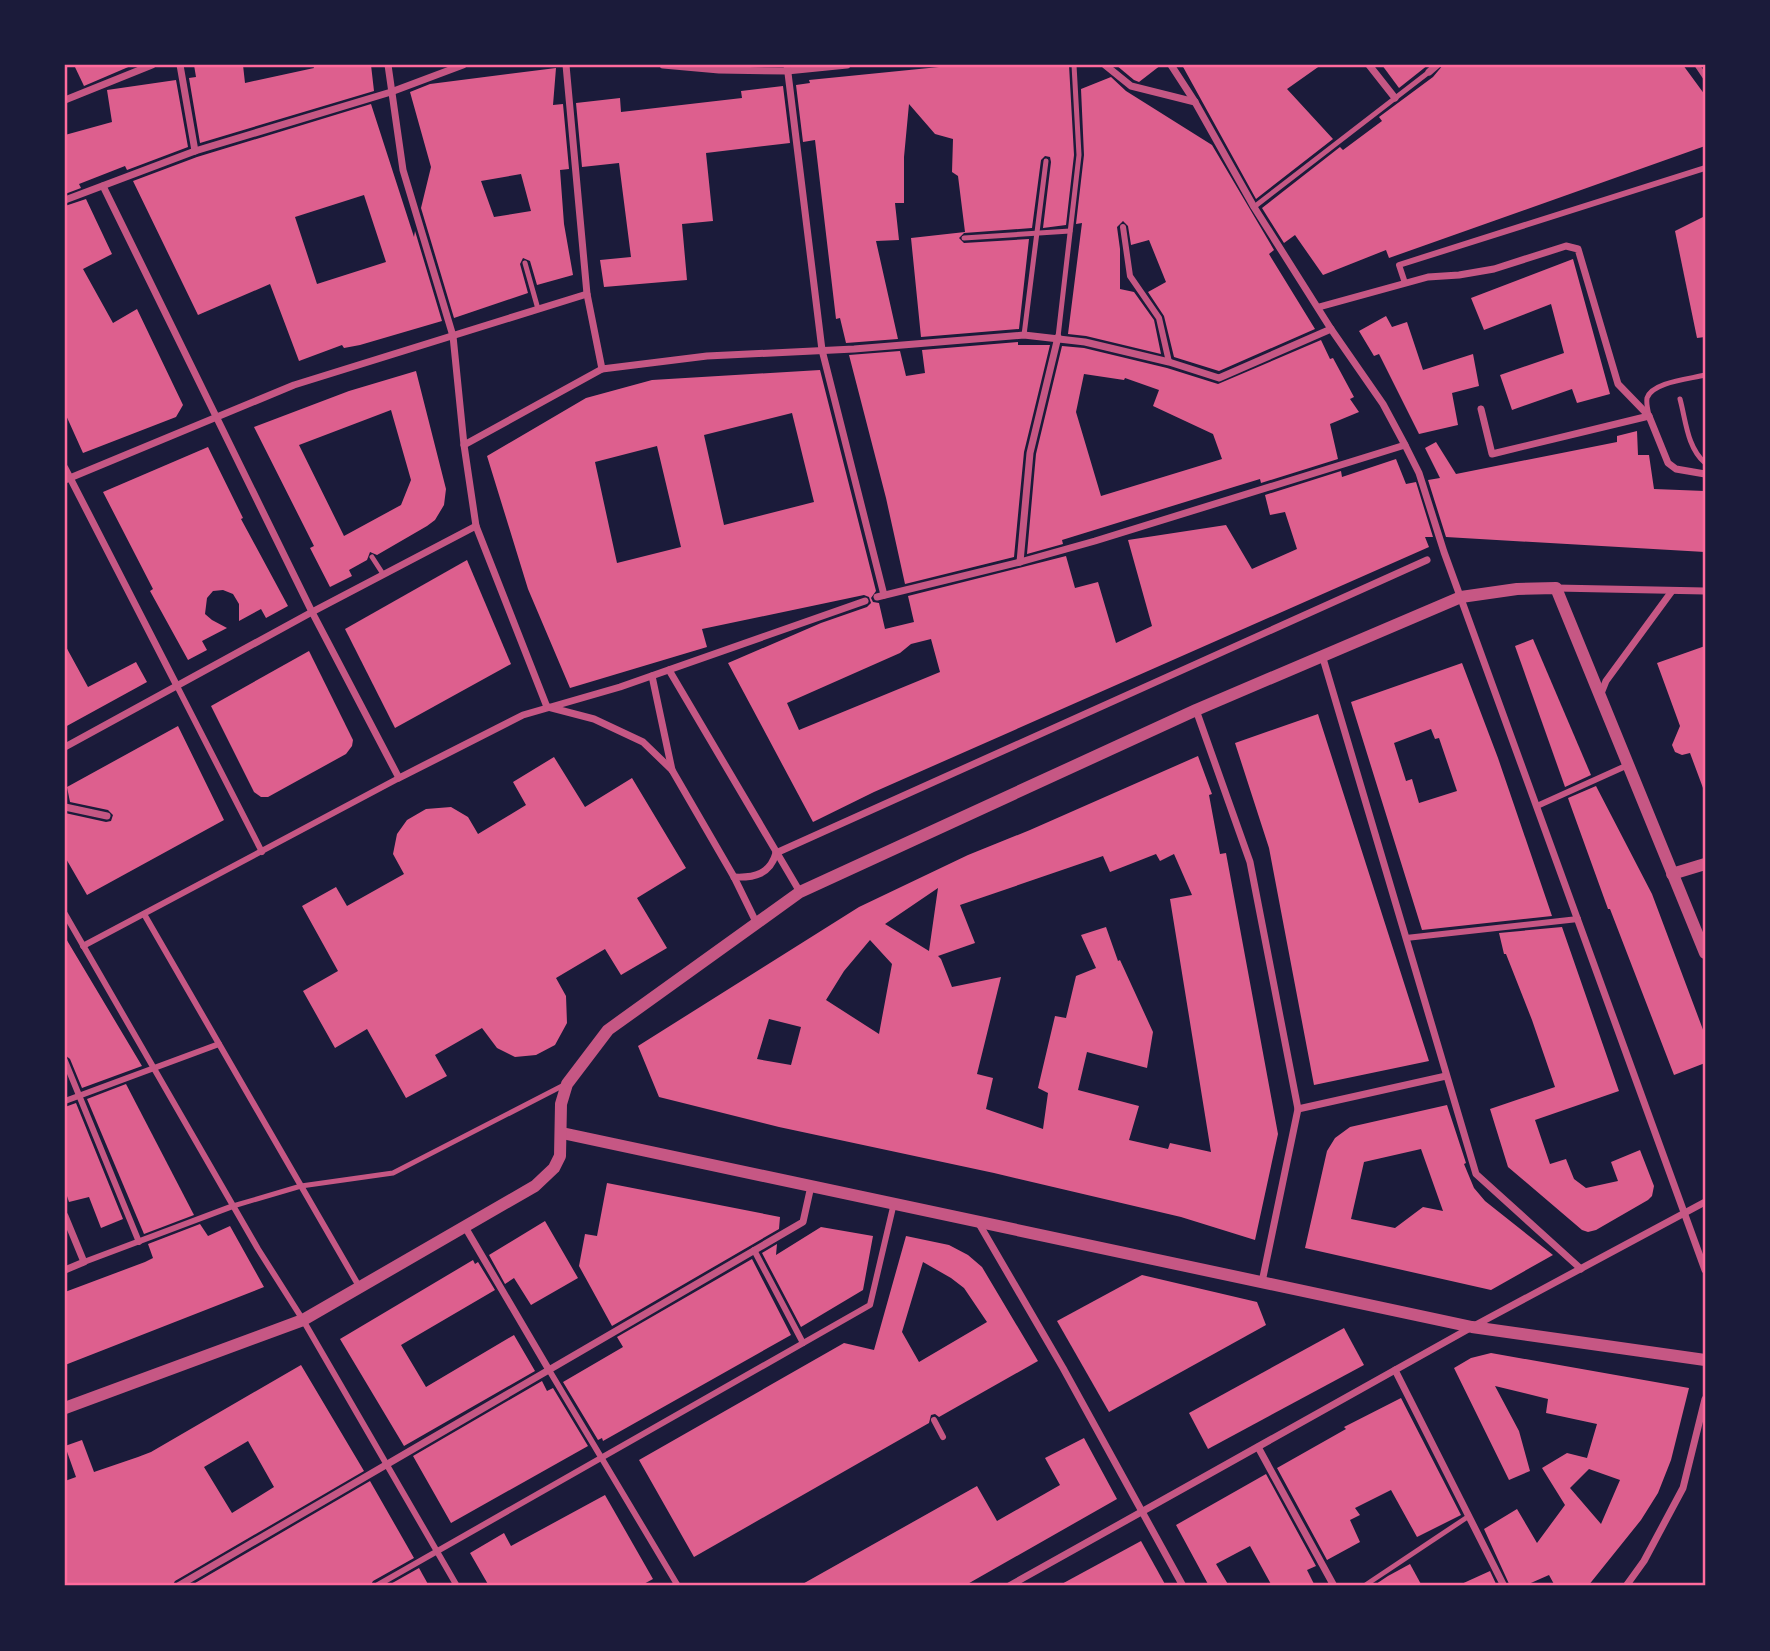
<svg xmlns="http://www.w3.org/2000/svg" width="1770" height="1651" font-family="Manrope,sans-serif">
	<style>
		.building { fill: #dd5f8e; fill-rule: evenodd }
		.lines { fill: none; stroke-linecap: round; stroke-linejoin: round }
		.service { stroke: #c65784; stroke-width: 5 }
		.pedestrian { stroke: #c65784; stroke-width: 6 }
		.minor { stroke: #c65784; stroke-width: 7 }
		.tertiary { stroke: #c65784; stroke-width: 12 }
		.neatline { fill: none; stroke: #ff6b9d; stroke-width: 2.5 }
	</style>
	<rect width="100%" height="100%" fill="#1b1b3a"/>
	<!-- building -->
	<g class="building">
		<path d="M74,65H133L84,86Z"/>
		<path d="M194,65H243L245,83L314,68L313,65H371L374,91L200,143L189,78L196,77Z"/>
		<path d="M959,65H1069L1074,155L1066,225L1043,228L1051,162L1050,157L1045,156L1041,160L1032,228L964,233L959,238L964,243L1029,239L1019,329L921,337L911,238L965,232L958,176L952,172L953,139L935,134L909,104L904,157V203H895L899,240L876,241L898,339L846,343L840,318L836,319L815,140L803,142L796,85L810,83L809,80Z"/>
		<path d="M1116,65H1161L1139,82L1134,80Z"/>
		<path d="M1182,65H1321L1287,89L1333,139L1256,199Z"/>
		<path d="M1382,65H1428L1399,88Z"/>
		<path d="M1443,65H1683L1705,95V146L1389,258L1386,250L1323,275L1295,235L1284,243L1262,208L1340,147L1343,150L1382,121L1379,117L1433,77Z"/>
		<path d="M556,68L553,105L563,104L569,169L560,170L564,224L573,275L537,285L530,261L523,258L520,264L528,293L454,318L421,208L431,167L410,92L430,84ZM521,174L531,211L494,217L481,181Z"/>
		<path d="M1111,77L1126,91L1212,145L1274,250L1269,254L1315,329L1219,371L1174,357L1164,316L1148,292L1166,282L1149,240L1131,245L1128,226L1123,221L1117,227L1120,249V289L1134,292L1154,320L1161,354L1086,336L1068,334L1082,223L1076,224L1084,155L1081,89Z"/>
		<path d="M176,80L188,147L127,170L125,166L79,184L81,188L65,194V135L112,122L107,90Z"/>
		<path d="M783,86L790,143L706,153L713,221L682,224L687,280L604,287L600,260L631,257L619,163L582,167L576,103L620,98L621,112L742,98L741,91Z"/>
		<path d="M371,104L414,237L415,231L442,321L360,345L344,348L342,345L299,361L270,284L198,315L133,181L197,157ZM364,195L386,262L317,284L295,217Z"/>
		<path d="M86,199L112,254L83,269L113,323L137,309L183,405L176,417L83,453L65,413V206Z"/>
		<path d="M1705,216V337L1697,338L1675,231Z"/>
		<path d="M1573,259L1610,394L1577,403L1572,389L1512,410L1500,375L1564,353L1551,304L1484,330L1471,298Z"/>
		<path d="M1386,316L1392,327L1407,322L1423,370L1473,354L1479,386L1452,393L1458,425L1419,434L1379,354L1374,356L1359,331Z"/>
		<path d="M1321,340L1330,359L1333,358L1354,397L1350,399L1359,412L1330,424L1338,459L1261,483L1260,479L1237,486L1062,540L1063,544L1027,554L1036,454L1062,346L1084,348L1167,368L1218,384ZM1084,374L1124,380L1125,378L1159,390L1153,406L1213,434L1222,459L1101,496L1076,412Z"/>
		<path d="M1018,342V345H1050L1024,452L1014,557L905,584L886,498L849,355L900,351L906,376L925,373L922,350Z"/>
		<path d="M820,370L876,591L871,598L873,602L879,603L885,629L914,622L908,596L1066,556L1075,588L1098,582L1116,643L1152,626L1128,540L1226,525L1252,569L1297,549L1285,512L1270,515L1265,495L1341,471L1342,477L1396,459L1406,484L1416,482L1433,537H1425L1429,547L874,792L813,822L728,663L821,623L867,607L871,603L869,597L864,595L702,629L707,647L570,688L528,589L487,456L586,398L652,380ZM792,413L814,502L724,525L704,435ZM657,446L681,547L617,563L595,462ZM931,639L940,672L799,730L787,703L900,653L911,644Z"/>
		<path d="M416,371L446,489L444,505L435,520L427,526L377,555L370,552L367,560L349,570L352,576L330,587L310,548L314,546L254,427L349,391ZM391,410L411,480L401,505L344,536L299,445Z"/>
		<path d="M1637,431L1638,455H1649L1654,489L1705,491V552L1446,537L1428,480L1440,478L1425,448L1436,442L1456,474L1617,442V436Z"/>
		<path d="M208,447L243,518L241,519L288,606L266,618L261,609L239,621V604L233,594L223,590L213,591L207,598L205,614L212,620L227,628L202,641L207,650L188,660L150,591L153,589L103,492Z"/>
		<path d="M467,560L511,664L395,728L345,629Z"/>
		<path d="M1533,639L1591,775L1565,787L1515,646Z"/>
		<path d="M65,645L88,687L136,662L147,682L65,727Z"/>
		<path d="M1705,646V788H1703L1690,753L1682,755L1675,752L1672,745L1680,726L1657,663Z"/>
		<path d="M309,651L353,740L352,746L346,754L268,797H261L254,792L211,706Z"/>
		<path d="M1462,663L1498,758L1552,916L1422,930L1351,702ZM1431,729L1435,739L1439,738L1457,791L1419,803L1412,779L1406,781L1394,743Z"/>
		<path d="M1318,714L1429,1061L1314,1085L1269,848L1235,743Z"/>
		<path d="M178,726L224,820L87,895L65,857V813L106,822L111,821L113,815L108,810L70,802L67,787Z"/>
		<path d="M1198,756L1212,794L1209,795L1220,854L1226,853L1278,1134L1255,1240L1181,1217L994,1173L779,1127L659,1097L638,1046L859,907L968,855L1030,830ZM1156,854L1160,861L1174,854L1192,895L1170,899L1211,1152L1170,1143L1168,1149L1129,1140L1139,1106L1078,1090L1087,1052L1147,1068L1153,1032L1120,960L1118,961L1106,927L1081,935L1096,968L1076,976L1066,1018L1055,1016L1038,1088L1048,1093L1043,1129L986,1109L993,1078L977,1074L1001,977L952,987L941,959L938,956L975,943L960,905L1103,856L1110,872ZM938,888L929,951L885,924ZM870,940L892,964L879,1034L826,1000L844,971ZM769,1019L801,1027L791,1065L757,1059Z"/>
		<path d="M554,757L585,807L632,778L686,868L637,898L667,948L621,975L605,949L556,978L566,996L567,1023L555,1045L536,1055L515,1057L497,1048L482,1028L435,1055L447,1076L406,1098L367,1029L335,1048L303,991L338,971L302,906L336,887L347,906L404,874L393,854L397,834L407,820L426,809L451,807L468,817L478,834L526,805L513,782Z"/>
		<path d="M1596,786L1652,894L1705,1035V1063L1674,1075L1610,909H1608L1569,801L1568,798Z"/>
		<path d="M1562,927L1619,1091L1535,1120L1550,1164L1566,1159L1574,1179L1586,1188L1618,1181L1611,1162L1640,1150L1654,1186L1652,1196L1648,1200L1596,1230L1588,1232L1582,1230L1508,1167L1490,1109L1555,1087L1532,1020L1506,954H1504L1499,933Z"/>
		<path d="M65,937L142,1066L82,1088L70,1059L65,1055Z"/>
		<path d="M126,1084L194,1215L144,1234L87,1099Z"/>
		<path d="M76,1103L123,1219L101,1228L89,1197L69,1202L65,1190V1107Z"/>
		<path d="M1447,1105L1466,1163L1464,1164L1474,1188L1485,1201L1553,1255L1491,1290L1305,1248L1327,1151L1335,1138L1350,1127ZM1421,1149L1443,1211L1423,1207L1395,1228L1351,1219L1364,1162Z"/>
		<path d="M607,1183L780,1217L779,1229L612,1326L579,1266L585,1234L597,1236Z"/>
		<path d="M545,1221L578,1278L531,1305L514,1278L505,1284L489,1255Z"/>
		<path d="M200,1224L208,1236L230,1226L264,1287L65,1365V1292L145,1262L153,1258L148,1244Z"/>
		<path d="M821,1227L873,1236L863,1290L801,1327L762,1253L777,1244L776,1255Z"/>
		<path d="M906,1236L949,1245L968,1255L982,1267L1038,1361L939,1417L935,1414L931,1415L929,1423L694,1557L639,1460L844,1343L874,1350ZM923,1262L951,1278L964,1288L987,1322L919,1362L902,1332Z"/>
		<path d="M752,1259L791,1335L603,1441L602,1438L598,1440L563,1382L623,1347L617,1337Z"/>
		<path d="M473,1260L475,1264L478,1262L495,1290L401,1345L426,1387L514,1335L535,1371L404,1446L340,1339Z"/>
		<path d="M1142,1275L1257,1302L1266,1325L1109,1412L1057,1321Z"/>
		<path d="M1344,1328L1364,1365L1208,1449L1189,1413Z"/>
		<path d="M1491,1353L1689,1388L1671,1460L1658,1493L1641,1520L1588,1586H1555L1549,1575L1524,1586H1510L1484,1529L1517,1509L1537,1543L1565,1505L1542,1468L1567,1453L1587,1458L1597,1424L1546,1413L1548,1399L1495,1386L1519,1431L1530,1471L1509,1480L1454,1368L1471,1358ZM1589,1469L1620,1480L1601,1524L1570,1488Z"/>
		<path d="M301,1365L364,1471L175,1581L172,1586H65V1481L76,1477L65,1446L82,1440L94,1472L138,1457L151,1452ZM248,1441L274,1487L232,1513L204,1467Z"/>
		<path d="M542,1381L547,1391L553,1388L588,1446L451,1523L413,1456Z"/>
		<path d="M1401,1398L1461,1515L1417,1537L1391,1490L1355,1508L1360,1515L1350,1520L1360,1542L1327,1560L1277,1468L1346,1429L1344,1427Z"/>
		<path d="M1084,1438L1117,1499L964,1586H799L977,1486L997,1521L1060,1485L1045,1458Z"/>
		<path d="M1266,1474L1316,1566L1307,1570L1315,1586H1272L1250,1546L1216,1564L1229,1586H1209L1176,1525Z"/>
		<path d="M370,1481L414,1558L373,1581L370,1586H190Z"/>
		<path d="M605,1495L653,1579L640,1586H489L470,1553L504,1533L511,1546Z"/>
		<path d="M1141,1541L1166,1586H1058Z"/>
		<path d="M1410,1564L1422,1586H1373L1388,1576Z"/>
		<path d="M419,1568L429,1586H387Z"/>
		<path d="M1490,1571L1497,1586H1457Z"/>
	</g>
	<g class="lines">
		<!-- service -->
		<g class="service">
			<path d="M1697,65L1705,77"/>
			<path d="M1254,207L1429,72"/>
			<path d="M964,238L1070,231"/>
			<path d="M525,263L538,309"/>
			<path d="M1024,335L1046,161"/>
			<path d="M1058,337L1079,155L1074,65"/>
			<path d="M1680,399C1686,421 1687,447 1705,463"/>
			<path d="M1649,416C1648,410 1646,404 1647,398C1652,382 1690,379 1705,375"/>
			<path d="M372,557L383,574"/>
			<path d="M233,1206L301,1186L393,1173L564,1085"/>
			<path d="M1364,1586L1469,1516"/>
		</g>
		<!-- pedestrian -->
		<g class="pedestrian">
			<path d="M1123,227L1130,276L1159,318L1169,362"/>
			<path d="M1405,283L1399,265L1705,168"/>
			<path d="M177,686L262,852"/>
			<path d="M1537,806L1628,765"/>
			<path d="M65,914L258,1249L303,1320L457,1586"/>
			<path d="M144,914L360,1288"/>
			<path d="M1406,938L1578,919"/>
			<path d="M83,946L399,778"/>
			<path d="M65,1061L139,1242"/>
			<path d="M65,1101L219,1044"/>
			<path d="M754,1250L803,1343"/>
			<path d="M84,1262L233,1206"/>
			<path d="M549,1370L678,1586"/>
			<path d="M934,1420L943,1437"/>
			<path d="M376,1586L870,1305L894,1203"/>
		</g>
		<!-- minor -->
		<g class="minor">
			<path d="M180,65L195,151"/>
			<path d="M388,65L403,170L453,336L464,445L476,526L547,707"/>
			<path d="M663,65L719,70L787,71L847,65"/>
			<path d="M787,65L822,350L884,595"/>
			<path d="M1105,65L1131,86L1195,102"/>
			<path d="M1171,65L1195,102L1254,207L1331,329L1383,404L1405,445L1419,473L1444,552L1705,1270"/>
			<path d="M1369,65L1395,98"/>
			<path d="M1429,72L1437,65"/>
			<path d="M65,100L152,65"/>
			<path d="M103,186L312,612L399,778L523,715L620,687L865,601"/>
			<path d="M65,200L195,151L391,92L463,65"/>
			<path d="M1319,307L1428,277L1459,275L1494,269L1566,246L1578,249L1618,384L1649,416L1668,463L1676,469L1705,474"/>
			<path d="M602,369L707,356L854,349L1024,335L1085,342L1169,362L1219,378L1331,329"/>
			<path d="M1481,409L1492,454L1649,416"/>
			<path d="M464,445L602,369L587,294L566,65"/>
			<path d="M65,468L177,686"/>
			<path d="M65,480L294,385L587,294"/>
			<path d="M1020,562L1030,453L1058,337"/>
			<path d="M1556,588L1705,591"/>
			<path d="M877,597L1020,562L1095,541L1405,445"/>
			<path d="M1322,655L1476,1174L1581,1269"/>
			<path d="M669,670L800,892"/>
			<path d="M652,676L672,770"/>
			<path d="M1600,696L1606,681L1672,591"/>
			<path d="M548,707L594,719L643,742L672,770L734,877L756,922"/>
			<path d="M1196,710L1250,862L1298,1109L1262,1282"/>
			<path d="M65,747L312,612L476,526"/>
			<path d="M65,807L107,816"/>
			<path d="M776,853L1427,560"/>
			<path d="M734,877C755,878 770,874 776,853"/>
			<path d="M1298,1109L1446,1076"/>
			<path d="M65,1216L84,1262L65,1270"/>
			<path d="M978,1222L1063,1368L1183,1586"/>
			<path d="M465,1227L549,1370"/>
			<path d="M1395,1370L1504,1586"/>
			<path d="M1258,1447L1334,1586"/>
			<path d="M178,1586L803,1222L811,1186"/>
			<path d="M1009,1586L1472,1327L1705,1202"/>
			<path d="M1626,1586L1644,1561L1683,1488L1705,1399"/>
		</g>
		<!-- tertiary -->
		<g class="tertiary">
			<path d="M1672,874L1705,864"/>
			<path d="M562,1133L1472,1327L1705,1360"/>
			<path d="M65,1408L303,1320L535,1186L554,1168L560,1156L561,1104L567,1084L608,1030L800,892L1196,710L1461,597L1517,589L1556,588L1705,953"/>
		</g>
	</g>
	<!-- border -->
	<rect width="1770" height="1651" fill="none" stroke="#1b1b3a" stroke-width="133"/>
	<rect x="66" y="66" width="1638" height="1518" class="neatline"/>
</svg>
